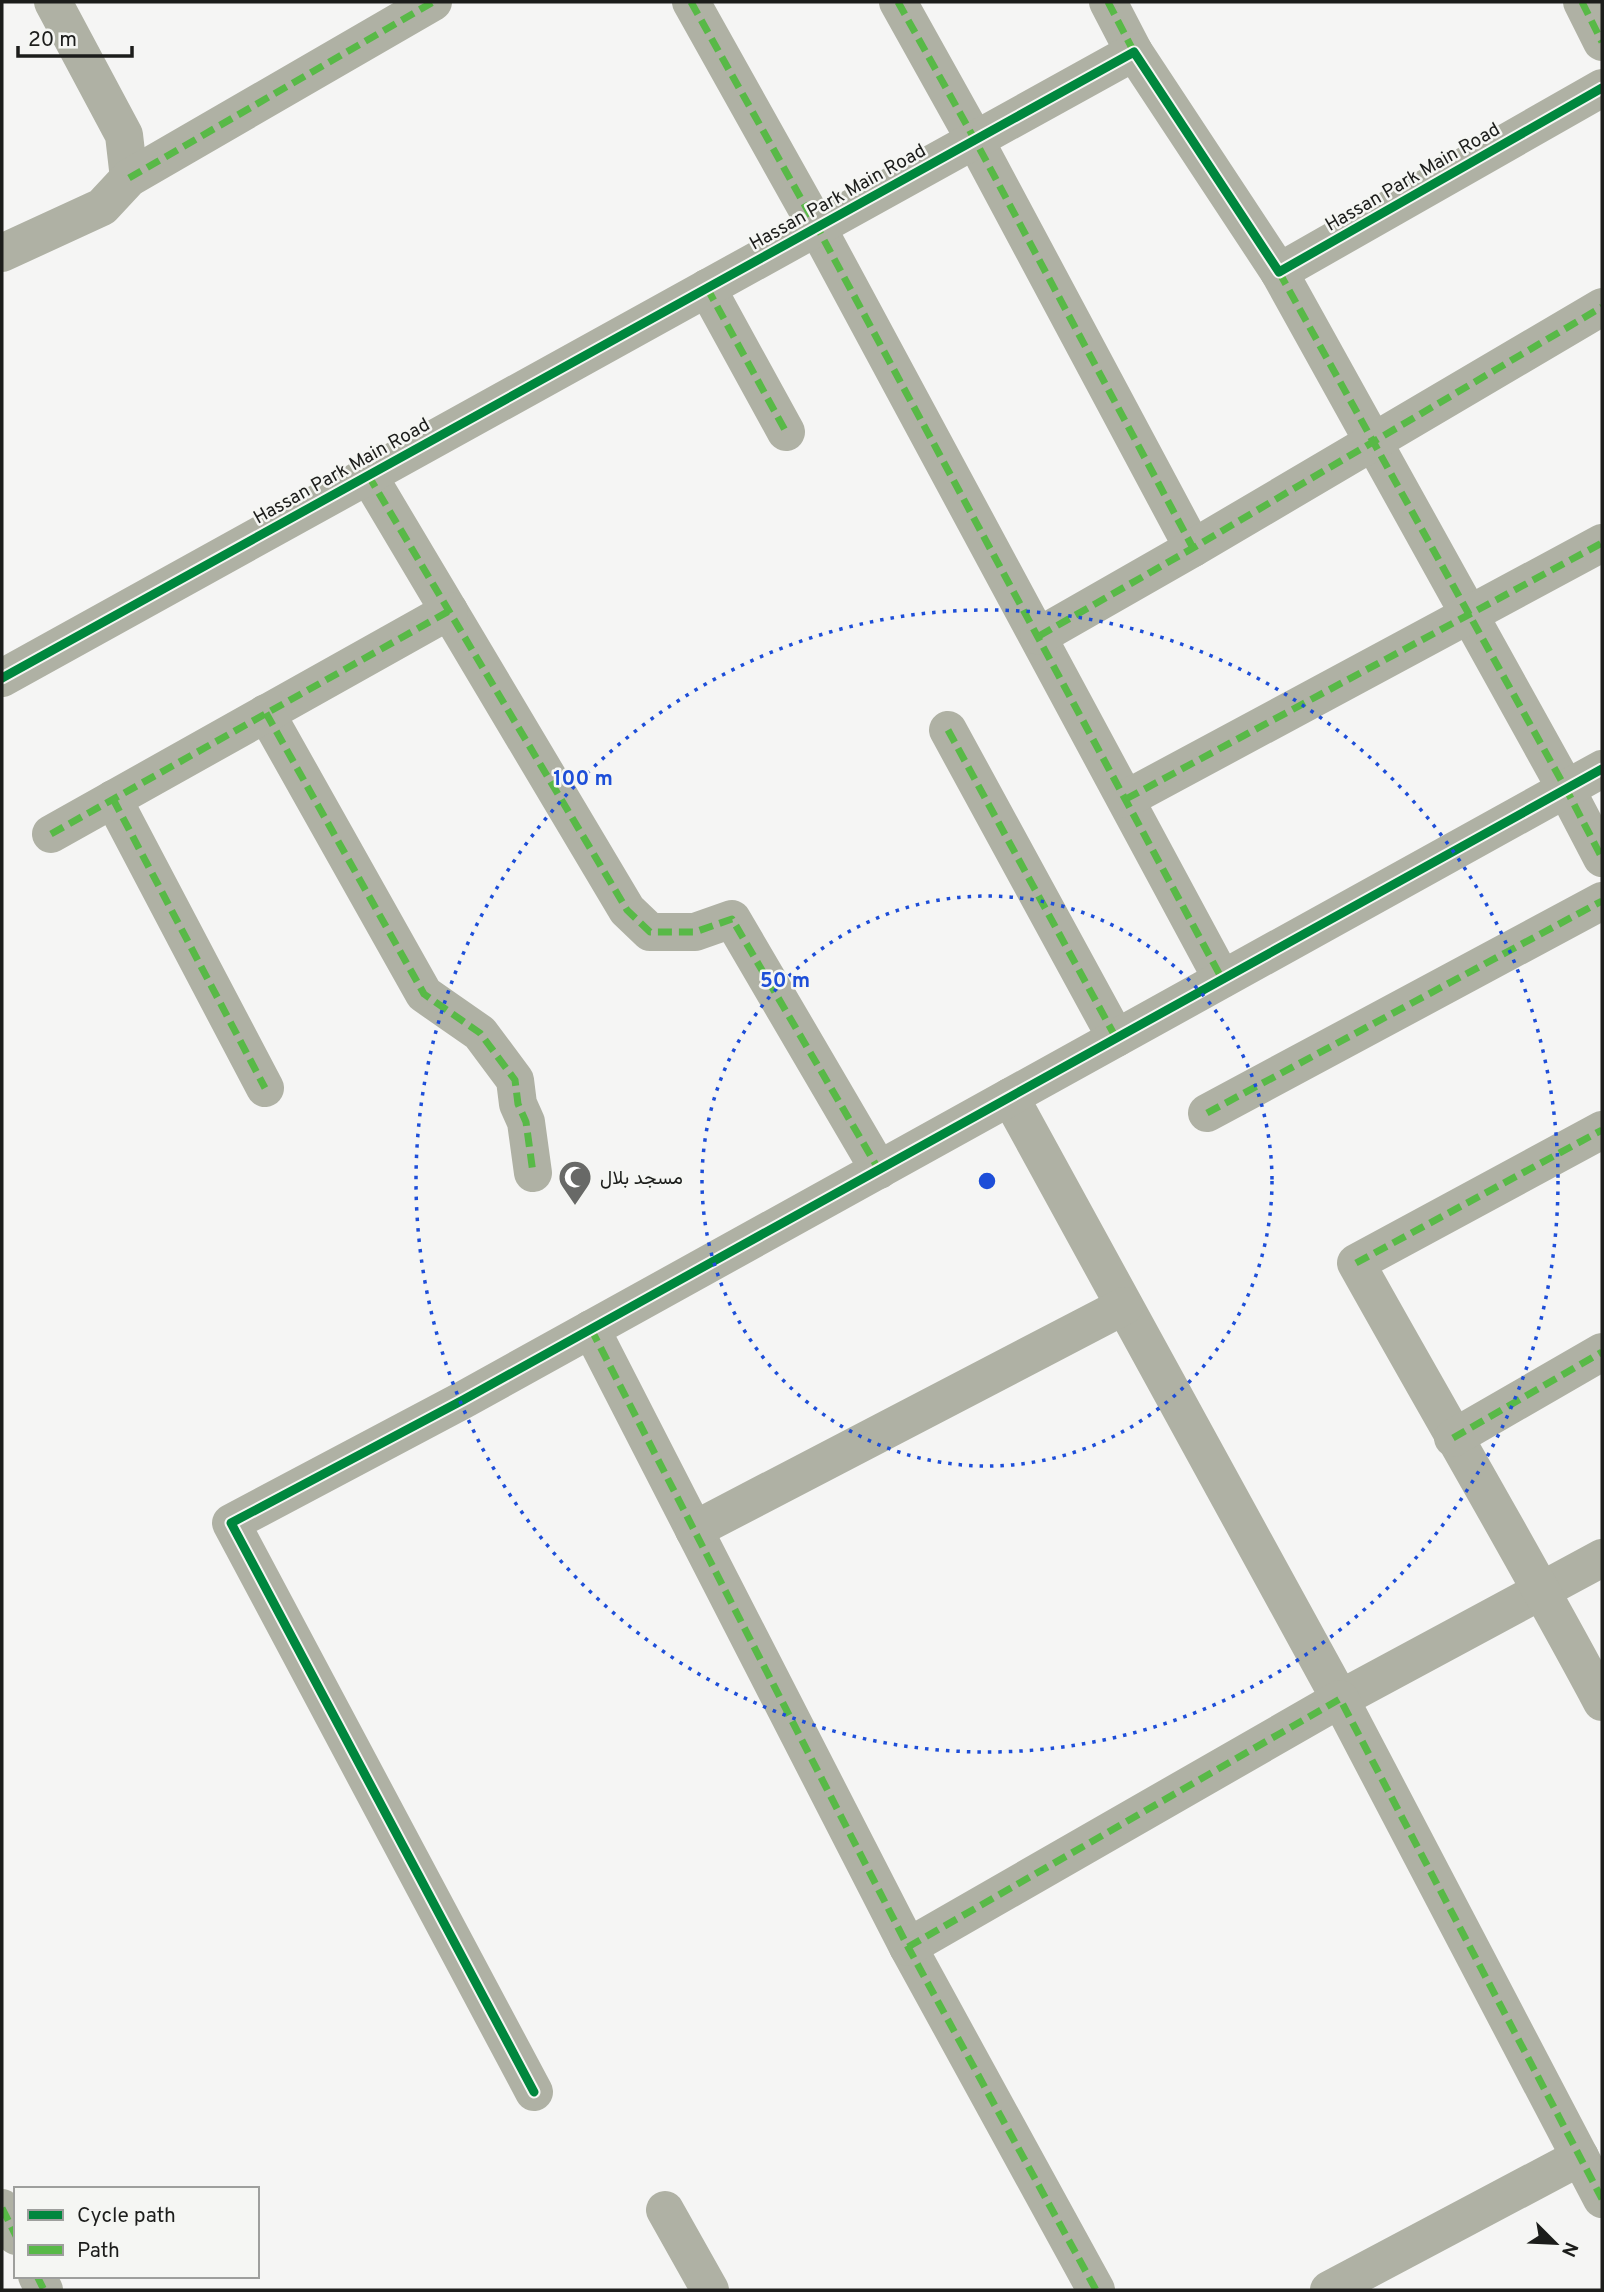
<svg xmlns="http://www.w3.org/2000/svg" width="1604" height="2292" font-family="Overpass,Vazirmatn,sans-serif">
	<style>
		.lines { fill: none; stroke-linecap: round; stroke-linejoin: round }
		.minor { stroke: #afb1a4; stroke-width: 38 }
		.quiet { stroke: #58b947; stroke-width: 7; stroke-dasharray: 14 7; stroke-linecap: butt }
		.cycleway-casing { stroke: #f5f6f3; stroke-width: 13 }
		.cycleway { stroke: #00873e; stroke-width: 9 }
		.ring { fill: none; stroke: #1d4ed8; stroke-width: 3.5; stroke-dasharray: 3.5 7 }
		.labels { text-anchor: middle; stroke-width: 5; stroke-linejoin: round; paint-order: stroke }
		.street-label { font-size: 19px; fill: #1c1d1b; stroke: #f5f6f3 }
		.poi-label { font-size: 19px; fill: #1c1d1b; stroke: #f5f6f3; text-anchor: start }
		.centre { fill: #1d4ed8; stroke: #f5f6f3; stroke-width: 3.5 }
		.ring-label { font-size: 21px; text-anchor: middle; font-weight: bold; fill: #1d4ed8; stroke: #f5f6f3; stroke-width: 5; stroke-linejoin: round; paint-order: stroke }
	</style>
	<rect width="100%" height="100%" fill="#f5f5f4"/>
	<g class="lines">
		<!-- minor -->
		<g class="minor">
			<path d="M53,2L124,135L129,178"/>
			<path d="M691,2L817,227L1222,979"/>
			<path d="M898,2L975,140L1193,548"/>
			<path d="M1108,2L1134,52"/>
			<path d="M1582,2L1602,42"/>
			<path d="M2,253L102,207L129,178L433,2"/>
			<path d="M1279,272L1566,789L1602,858"/>
			<path d="M707,288L786,432"/>
			<path d="M368,475L627,910L650,932H695L732,919L879,1170"/>
			<path d="M1039,636L1193,548L1602,307"/>
			<path d="M2,678L1134,52L1279,272L1602,88"/>
			<path d="M266,713L424,994L480,1033L515,1080L518,1104L526,1122L533,1173"/>
			<path d="M948,730L1116,1038"/>
			<path d="M113,799L265,1088"/>
			<path d="M1126,799L1602,543"/>
			<path d="M51,834L449,611"/>
			<path d="M1010,1097L1340,1699L1602,1558"/>
			<path d="M1207,1113L1602,901"/>
			<path d="M1602,1130L1356,1263C1438,1410 1523,1554 1602,1702"/>
			<path d="M591,1329L908,1947L1096,2290"/>
			<path d="M1453,1438L1602,1352"/>
			<path d="M694,1530L1124,1306"/>
			<path d="M908,1947L1340,1699L1602,2199"/>
			<path d="M534,2092L231,1523L463,1400L1602,769"/>
			<path d="M2,2208L16,2236"/>
			<path d="M665,2210L710,2290"/>
			<path d="M37,2276L44,2290"/>
			<path d="M1329,2290L1580,2157"/>
		</g>
		<!-- quiet -->
		<g class="quiet">
			<path d="M691,2L817,227L1222,979"/>
			<path d="M898,2L975,140L1193,548"/>
			<path d="M1108,2L1134,52"/>
			<path d="M1582,2L1602,42"/>
			<path d="M129,178L433,2"/>
			<path d="M1279,272L1566,789L1602,858"/>
			<path d="M707,288L786,432"/>
			<path d="M368,475L627,910L650,932H695L732,919L879,1170"/>
			<path d="M1039,636L1193,548L1602,307"/>
			<path d="M266,713L424,994L480,1033L515,1080L518,1104L526,1122L533,1173"/>
			<path d="M948,730L1116,1038"/>
			<path d="M113,799L265,1088"/>
			<path d="M1126,799L1602,543"/>
			<path d="M51,834L449,611"/>
			<path d="M1207,1113L1602,901"/>
			<path d="M1356,1263L1602,1130"/>
			<path d="M591,1329L908,1947L1096,2290"/>
			<path d="M1453,1438L1602,1352"/>
			<path d="M908,1947L1340,1699L1602,2199"/>
			<path d="M2,2208L16,2236"/>
			<path d="M37,2276L44,2290"/>
		</g>
		<defs>
			<g id="cycleway">
				<path d="M2,678L1134,52L1279,272L1602,88"/>
				<path d="M534,2092L231,1523L463,1400L1602,769"/>
			</g>
		</defs>
		<!-- cycleway casing -->
		<use href="#cycleway" class="cycleway-casing"/>
		<!-- cycleway -->
		<use href="#cycleway" class="cycleway"/>
	</g>
	<!-- distance rings -->
	<g class="ring">
		<circle cx="987" cy="1181" r="285"/>
		<circle cx="987" cy="1181" r="571"/>
	</g>
	<!-- icons -->
	<defs>
		<symbol id="mosque-pin" viewBox="-11 -11 22 30"><path d="M0 17L-7.5 6A9.5 9.5 0 1 1 7.5 6Z" fill="#686967" stroke="#f5f6f3"/><path d="M3.5-4.9A6 6 0 1 0 3.5 4.9A5 5 0 1 1 3.5-4.9Z" fill="#fff"/></symbol>
	</defs>
	<g fill-rule="evenodd">
		<use href="#mosque-pin" x="556" y="1158" width="38" height="52"/>
	</g>
	<g class="labels">
		<!-- street labels -->
		<g class="street-label">
			<text transform="translate(1412 176) rotate(-30)" y="7">Hassan Park Main Road</text>
			<text transform="translate(837 196) rotate(-29)" y="7">Hassan Park Main Road</text>
			<text transform="translate(341 470) rotate(-29)" y="7">Hassan Park Main Road</text>
		</g>
		<!-- poi labels -->
		<g class="poi-label">
			<text x="600" y="1184">مسجد بلال</text>
		</g>
	</g>
	<circle cx="987" cy="1181" r="10" class="centre"/>
	<g class="ring-label">
		<text x="583" y="785">100 m</text>
		<text x="785" y="987">50 m</text>
	</g>
	<!-- border -->
	<rect width="1604" height="2292" fill="none" stroke="#1c1d1b" stroke-width="7"/>
	<!-- legend -->
	<rect x="14" y="2187" width="245" height="91" fill="#f5f6f3" stroke="#9e9f9d" stroke-width="2"/>
	<rect x="28" y="2210" width="35" height="10" fill="#00873e" stroke="#9e9f9d" stroke-width="2"/>
	<text x="77" y="2222" font-size="21" fill="#1c1d1b">Cycle path</text>
	<rect x="28" y="2245" width="35" height="10" fill="#58b947" stroke="#9e9f9d" stroke-width="2"/>
	<text x="77" y="2257" font-size="21" fill="#1c1d1b">Path</text>
	<!-- north arrow -->
	<g transform="translate(1555 2243) rotate(114)" stroke="#f5f6f3" stroke-width="5" paint-order="stroke">
	<path d="M0-5L12 26L0 18L-12 26Z" fill="#1c1d1b"/>
	<text y="-10" font-size="19" font-weight="bold" text-anchor="middle" fill="#1c1d1b">N</text>
	</g>
	<!-- scale -->
	<path d="M18 46v10h114v-10" fill="none" stroke="#1c1d1b" stroke-width="3.5"/>
	<text x="28" y="46" font-size="21" fill="#1c1d1b" stroke="#f5f6f3" stroke-width="5" paint-order="stroke">20 m</text>
</svg>
